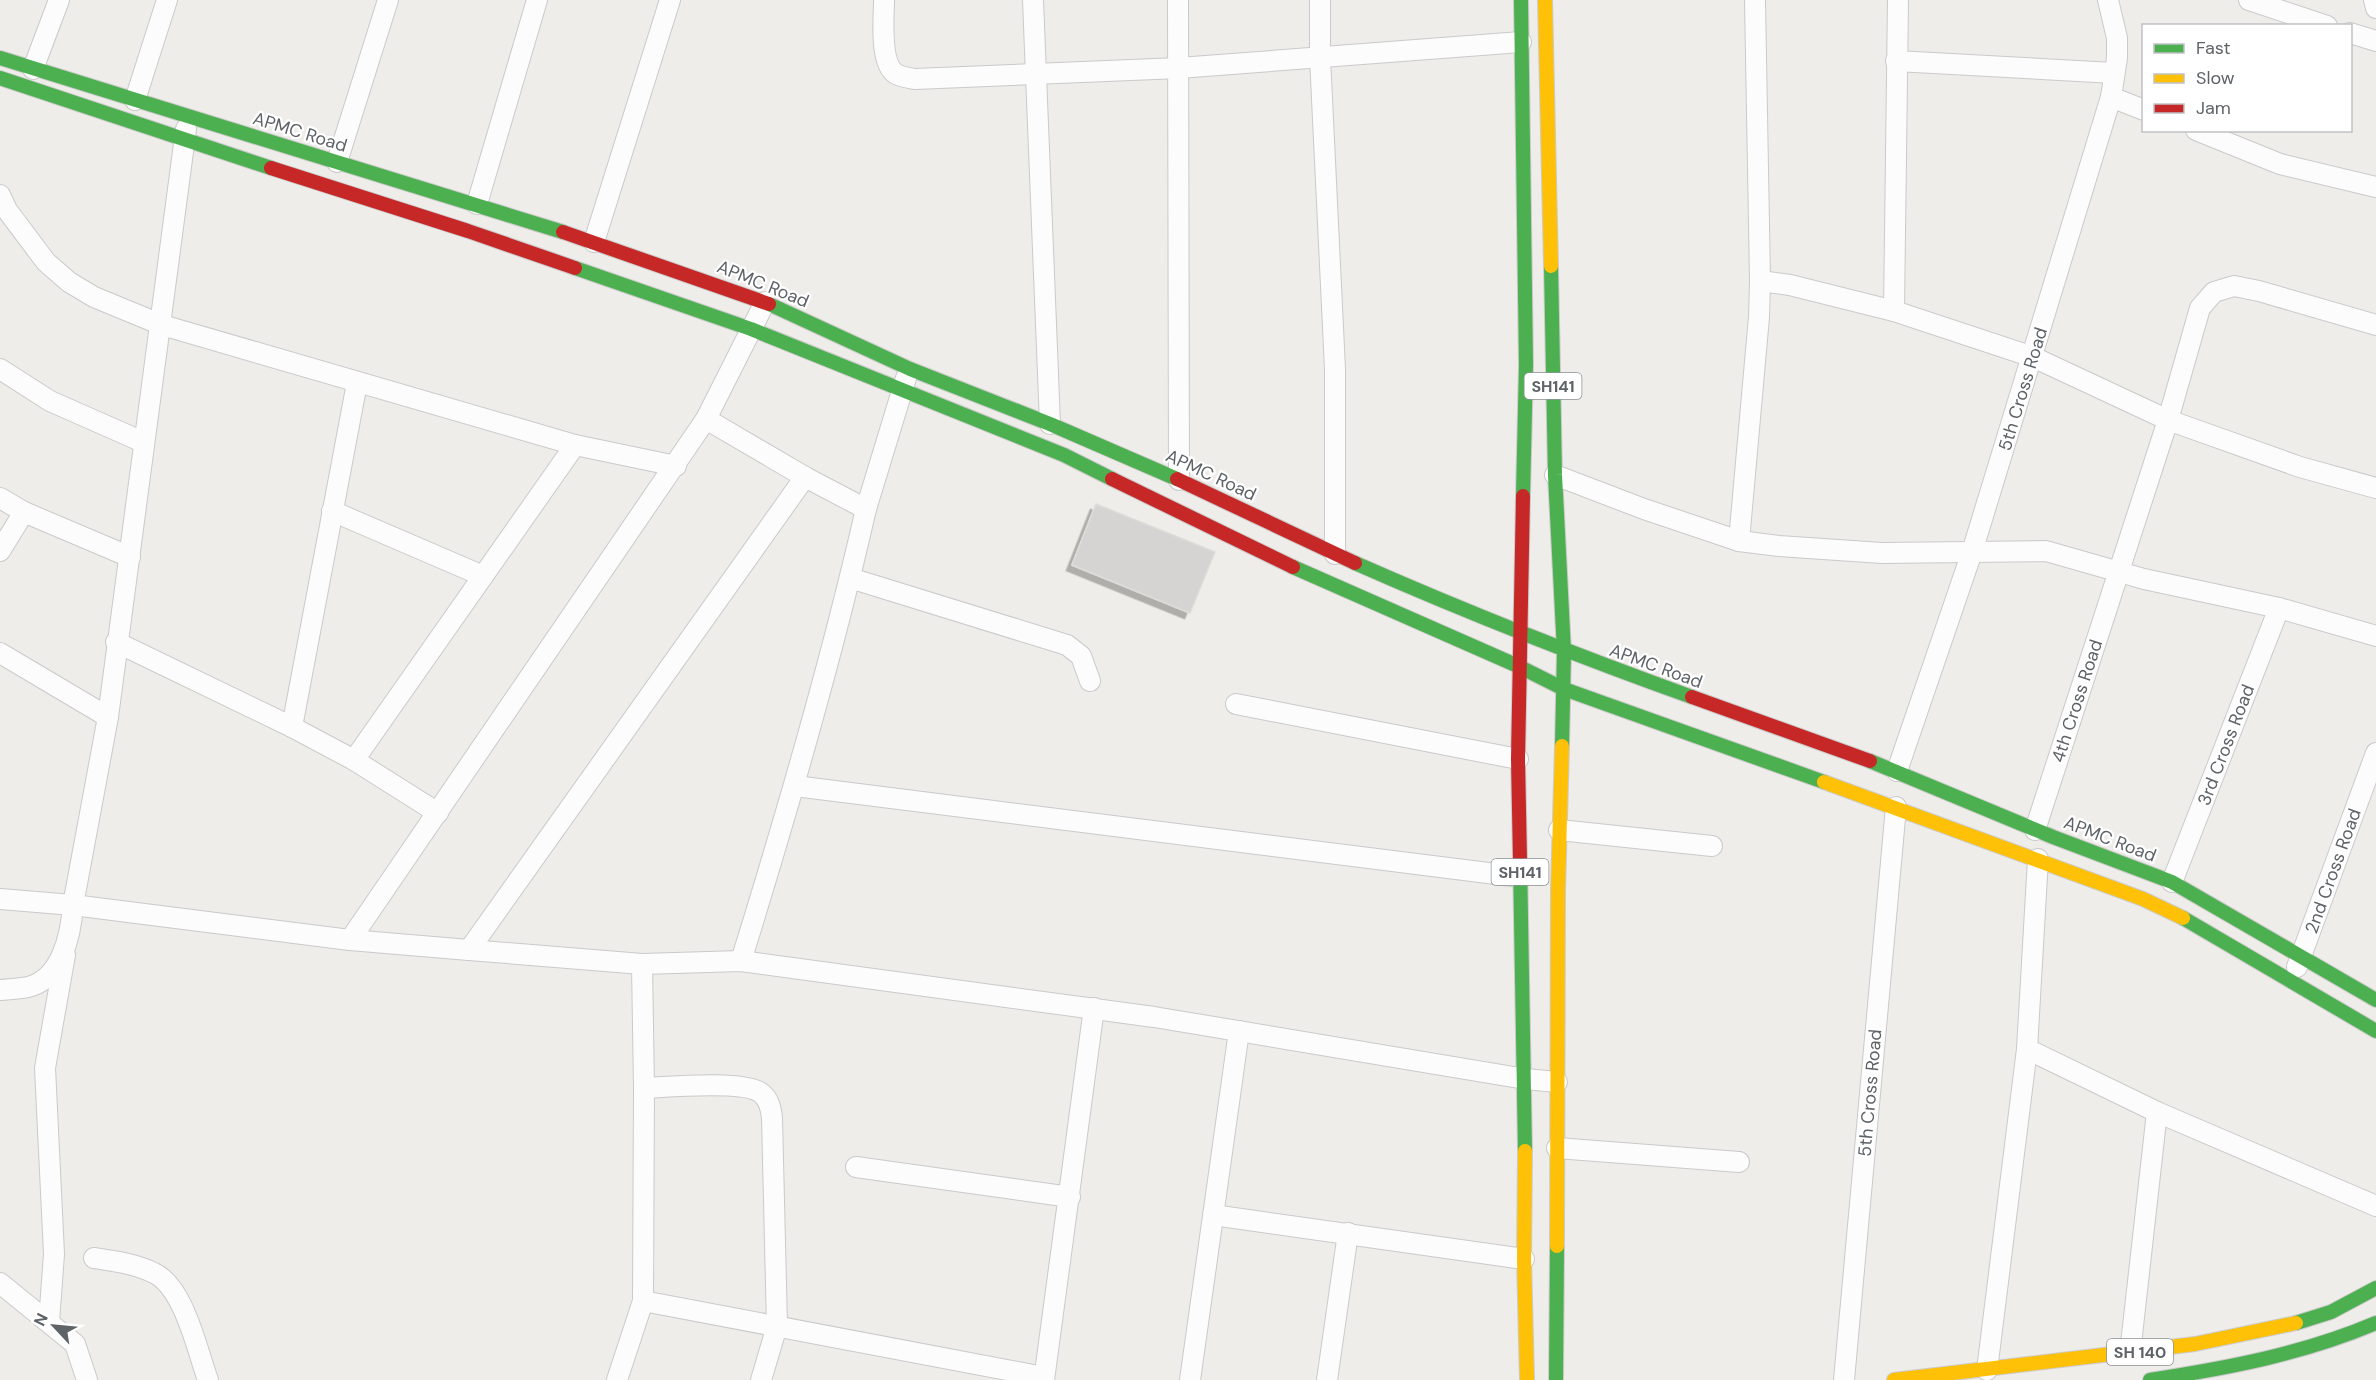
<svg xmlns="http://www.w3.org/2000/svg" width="2376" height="1380" font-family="'DM Sans',sans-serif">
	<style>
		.building { fill: #d5d4d2; stroke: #dedcd8; stroke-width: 1.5; filter: url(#shadow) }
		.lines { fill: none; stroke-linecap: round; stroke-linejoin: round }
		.street-casing { stroke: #cacaca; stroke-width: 22 }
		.fast-casing { stroke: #cbcbcb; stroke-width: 16 }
		.slow-casing { stroke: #cbcbcb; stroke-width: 16 }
		.jam-casing { stroke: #cbcbcb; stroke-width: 16 }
		.street { stroke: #fdfcfc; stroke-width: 20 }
		.fast { stroke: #4caf50; stroke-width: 14 }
		.slow { stroke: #ffc107; stroke-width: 14 }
		.jam { stroke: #c62828; stroke-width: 14 }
		.labels { text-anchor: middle; stroke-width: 4.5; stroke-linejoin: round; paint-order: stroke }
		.shield { fill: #fff; stroke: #8e9295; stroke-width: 1.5 }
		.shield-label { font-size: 16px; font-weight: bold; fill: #5e6368 }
		.street-label { font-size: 18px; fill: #5e6368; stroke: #fff }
	</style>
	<defs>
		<filter id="shadow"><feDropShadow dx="-5.5" dy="5.5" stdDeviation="0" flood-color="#0004"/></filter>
	</defs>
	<rect width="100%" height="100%" fill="#efede9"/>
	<!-- building -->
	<path class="building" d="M1096,504L1215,552L1190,613L1072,565Z"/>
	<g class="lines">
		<defs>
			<g id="street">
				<path d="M884,0C884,18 879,63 896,74C902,77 909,78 915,79L1179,68L1521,42"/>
				<path d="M1033,0L1050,424"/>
				<path d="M1178,0L1179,480"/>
				<path d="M1320,0V57L1335,369V554"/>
				<path d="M1755,0L1760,281"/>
				<path d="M2249,0L2327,26"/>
				<path d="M2374,0L2376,8"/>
				<path d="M2350,33L2376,41"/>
				<path d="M1896,61L2114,73"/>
				<path d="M33,69L59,0"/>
				<path d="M2111,97L2144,110"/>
				<path d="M135,100L167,0"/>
				<path d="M2196,130L2280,164L2376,187"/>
				<path d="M337,162L388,0"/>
				<path d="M0,195L7,210L46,262L69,282L94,297L162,325L575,445L676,466"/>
				<path d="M477,204L537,0"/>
				<path d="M594,242L670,0"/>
				<path d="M1894,311L2033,357L2168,420L2300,467L2376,488"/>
				<path d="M0,369L50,401L143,442"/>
				<path d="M706,419L805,477"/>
				<path d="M1555,475L1644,509L1739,541L1759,317L1760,281L1790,285L1894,311L1898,0"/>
				<path d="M0,498L24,512L130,557"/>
				<path d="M332,511L483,576"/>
				<path d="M1739,541L1779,546L1882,553L2046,551L2144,579L2279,608L2376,636"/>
				<path d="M0,551L24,512"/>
				<path d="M850,578L1067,645L1081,656L1090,681"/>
				<path d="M116,642L292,727L354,760L438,813"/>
				<path d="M0,653L108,717"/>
				<path d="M1236,704L1518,759"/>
				<path d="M292,727L357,383"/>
				<path d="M354,760L575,445"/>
				<path d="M1897,771L1972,552L2111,97L2117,58V38L2108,0"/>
				<path d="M795,786L1520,877"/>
				<path d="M1559,830L1712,846"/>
				<path d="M2035,830L2168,420L2200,308L2214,292L2234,286L2259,291L2376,325"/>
				<path d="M2172,882L2279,608"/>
				<path d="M0,899L73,905L350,940L469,950L642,964L741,961L1154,1017L1525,1079L1557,1082"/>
				<path d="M350,940L706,419L765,302"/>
				<path d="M469,950L805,477L866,509L906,378"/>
				<path d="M741,961C787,812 831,662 866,509"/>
				<path d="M2297,967L2376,753"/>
				<path d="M0,990C9,989 19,989 28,987C62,979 71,934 73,905L108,717L186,129"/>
				<path d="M2027,1049L2157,1112L2376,1206"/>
				<path d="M644,1088C668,1087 744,1080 761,1093C769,1099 771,1108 772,1118L777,1326L761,1380"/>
				<path d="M1557,1148L1739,1162"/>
				<path d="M856,1167L1070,1197"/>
				<path d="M1213,1215L1524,1259"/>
				<path d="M94,1258C114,1261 136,1264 154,1273C184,1287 197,1350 208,1380"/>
				<path d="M0,1283L75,1344L87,1380"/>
				<path d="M643,1301L1044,1377"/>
				<path d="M49,1322L54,1254L45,1068L65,955"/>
				<path d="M2130,1353L2157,1112"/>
				<path d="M1987,1370L2027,1049L2038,859"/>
				<path d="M617,1380L643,1301L644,1088L642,964"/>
				<path d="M1044,1380L1094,1008"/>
				<path d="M1190,1380L1239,1031"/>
				<path d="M1327,1380L1348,1233"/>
				<path d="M1844,1380L1896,807"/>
			</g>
			<g id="fast">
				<path d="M1521,0L1526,365L1523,496"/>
				<path d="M0,58L563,232"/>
				<path d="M0,78L271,168"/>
				<path d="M1551,266L1555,475L1564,651L1562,746"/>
				<path d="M575,268L751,329L1064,455L1112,479"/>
				<path d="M769,304L910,369L1050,424L1177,479"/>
				<path d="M1355,563C1466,612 1578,656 1692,697"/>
				<path d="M1293,567L1518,666L1564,689L1824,782"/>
				<path d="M1870,761L2053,837L2172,882L2376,1000"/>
				<path d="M1520,860L1525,1151"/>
				<path d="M2183,918L2376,1031"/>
				<path d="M2296,1323L2331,1312L2376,1288"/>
				<path d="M1556,1380L1557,1246"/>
				<path d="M2150,1380C2228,1368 2303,1354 2376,1323"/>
			</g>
			<g id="slow">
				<path d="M1545,0L1551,266"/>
				<path d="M1824,782L2143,899L2183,918"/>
				<path d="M1525,1151L1524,1259L1527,1380"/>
				<path d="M1557,1246L1558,890L1562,746"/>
				<path d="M1894,1380L2195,1344L2296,1323"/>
			</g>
			<g id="jam">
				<path d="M271,168L468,231L575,268"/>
				<path d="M563,232L769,304"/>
				<path d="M1112,479L1293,567"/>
				<path d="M1177,479L1355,563"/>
				<path d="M1692,697L1870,761"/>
				<path d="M1520,860L1518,759L1523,496"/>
			</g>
		</defs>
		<!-- street casing -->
		<use href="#street" class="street-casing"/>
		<!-- fast casing -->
		<use href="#fast" class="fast-casing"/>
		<!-- slow casing -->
		<use href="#slow" class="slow-casing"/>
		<!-- jam casing -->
		<use href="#jam" class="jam-casing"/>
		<!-- street -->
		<use href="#street" class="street"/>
		<!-- fast -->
		<use href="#fast" class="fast"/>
		<!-- slow -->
		<use href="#slow" class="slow"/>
		<!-- jam -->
		<use href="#jam" class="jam"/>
	</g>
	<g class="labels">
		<!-- shield labels -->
		<g class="shield">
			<rect x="1524.5" y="373" width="57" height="26" rx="4.5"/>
			<rect x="1491.5" y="859" width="57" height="26" rx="4.5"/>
			<rect x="2107" y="1339" width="66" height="26" rx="4.5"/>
		</g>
		<g class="shield-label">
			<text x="1553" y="392">SH141</text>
			<text x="1520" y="878">SH141</text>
			<text x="2140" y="1358">SH 140</text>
		</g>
		<!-- street labels -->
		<g class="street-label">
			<text transform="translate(300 132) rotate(17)" y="6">APMC Road</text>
			<text transform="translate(763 284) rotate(22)" y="6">APMC Road</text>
			<text transform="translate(2023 389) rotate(-73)" y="6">5th Cross Road</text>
			<text transform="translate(1211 475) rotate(25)" y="6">APMC Road</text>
			<text transform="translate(1656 666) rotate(20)" y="6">APMC Road</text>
			<text transform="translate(2077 701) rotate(-72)" y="6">4th Cross Road</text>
			<text transform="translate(2226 745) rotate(-69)" y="6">3rd Cross Road</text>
			<text transform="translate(2110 839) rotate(21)" y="6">APMC Road</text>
			<text transform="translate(2333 871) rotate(-70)" y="6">2nd Cross Road</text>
			<text transform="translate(1870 1093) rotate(-85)" y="6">5th Cross Road</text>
		</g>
	</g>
	<!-- legend -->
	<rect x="2142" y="24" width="210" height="108" fill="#ffffff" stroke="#bfc1c3" stroke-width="1.5"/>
	<rect x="2154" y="44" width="30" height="9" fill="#4caf50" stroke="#bfc1c3" stroke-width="1.5"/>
	<text x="2196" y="54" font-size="18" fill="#5e6368">Fast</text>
	<rect x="2154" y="74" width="30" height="9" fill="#ffc107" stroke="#bfc1c3" stroke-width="1.5"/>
	<text x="2196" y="84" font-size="18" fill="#5e6368">Slow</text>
	<rect x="2154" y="104" width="30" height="9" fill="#c62828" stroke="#bfc1c3" stroke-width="1.5"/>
	<text x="2196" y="114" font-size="18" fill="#5e6368">Jam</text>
	<!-- north arrow -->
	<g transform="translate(54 1326) rotate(296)" stroke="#ffffff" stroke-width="4.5" paint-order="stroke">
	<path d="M0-4.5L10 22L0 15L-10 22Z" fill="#5e6368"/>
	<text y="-9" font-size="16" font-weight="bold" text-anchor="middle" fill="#5e6368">N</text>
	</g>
</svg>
